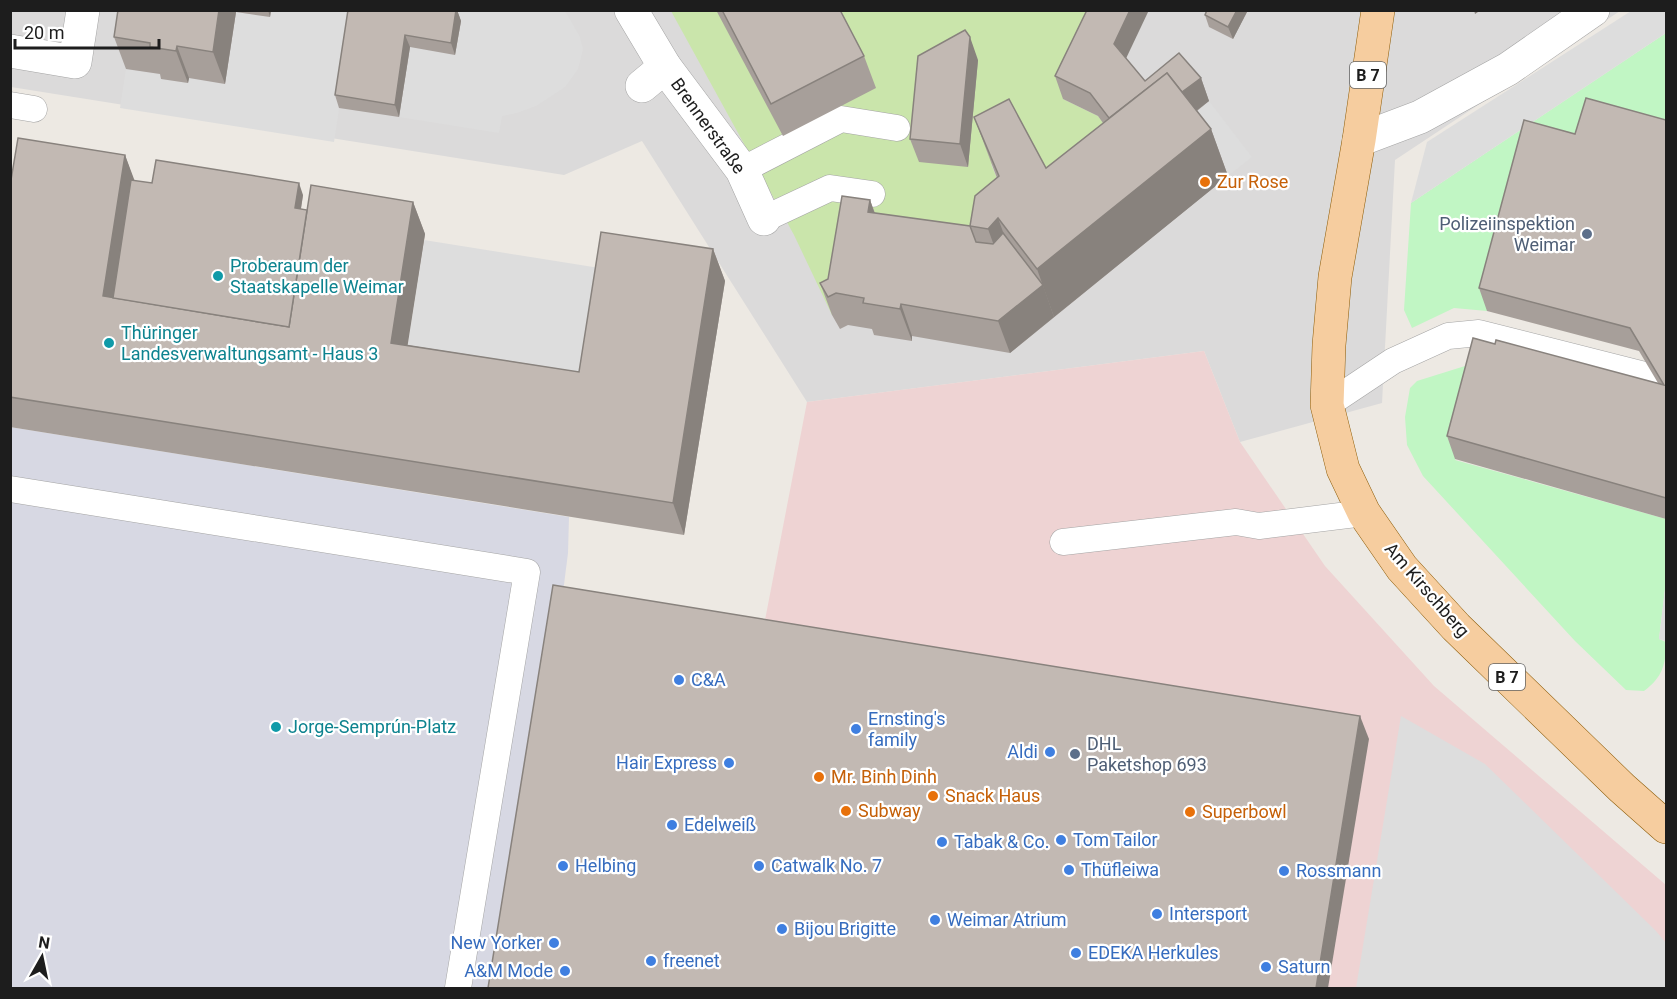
<svg xmlns="http://www.w3.org/2000/svg" width="1677" height="999" font-family="Roboto,sans-serif">
	<style>
		.residential { fill: #dbdada }
		.commercial { fill: #eed3d3 }
		.grass { fill: #cae5ab }
		.park { fill: #c1f6c4 }
		.parking { fill: #ddd }
		.plaza { fill: #d7d8e3 }
		.lines { fill: none; stroke-linecap: round; stroke-linejoin: round }
		.lane-casing { stroke: #a4a4a4; stroke-width: 27 }
		.street-casing { stroke: #a4a4a4; stroke-width: 34 }
		.primary-casing { stroke: #8d5c08; stroke-width: 34 }
		.lane { stroke: #fff; stroke-width: 26 }
		.street { stroke: #fff; stroke-width: 33 }
		.primary { stroke: #f6cd9f; stroke-width: 33 }
		.wall { fill: #a79f9a }
		.shaded-wall { fill: #88827d }
		.building { fill: #c2b9b3; stroke: #88827d; stroke-width: 1.5 }
		.food-dot { fill: #e8710a; stroke: #fff; stroke-width: 2 }
		.service-dot { fill: #5c6f8a; stroke: #fff; stroke-width: 2 }
		.culture-dot { fill: #0f9aa8; stroke: #fff; stroke-width: 2 }
		.shop-dot { fill: #3f7fe0; stroke: #fff; stroke-width: 2 }
		.labels { text-anchor: middle; stroke-width: 4.5; stroke-linejoin: round; paint-order: stroke }
		.shield { fill: #fff; stroke: #616161; stroke-width: 1.5 }
		.shield-label { font-size: 16px; font-weight: bold; fill: #1d1d1d }
		.street-label { font-size: 18px; fill: #1d1d1d; stroke: #fff }
		.food-label { font-size: 18px; fill: #c56008; stroke: #fff; text-anchor: start }
		.service-label { font-size: 18px; fill: #4e5e75; stroke: #fff; text-anchor: end }
		.culture-label { font-size: 18px; fill: #0d838f; stroke: #fff; text-anchor: start }
		.shop-label { font-size: 18px; fill: #366cbe; stroke: #fff; text-anchor: start }
	</style>
	<rect width="100%" height="100%" fill="#ede9e3"/>
	<!-- residential -->
	<path class="residential" d="M10,11H1620L1395,160L1382,403L1240,442L1204,351L807,402L642,141L564,175L11,87Z"/>
	<!-- commercial -->
	<path class="commercial" d="M1204,351L1240,442L1325,566L1434,686L1666,885V988H500L761,641L807,402Z"/>
	<!-- grass -->
	<path class="grass" d="M671,11H1107L1063,99L1098,116L1132,160L1063,215L991,164L1016,223L832,315L794,235Z"/>
	<!-- park -->
	<g class="park">
		<path d="M1666,33V141L1487,311L1454,308L1412,328L1404,310L1411,203Z"/>
		<path d="M1481,361L1455,460L1666,519V581L1659,639L1666,642C1666,664 1663,677 1644,691L1626,690L1575,641L1423,476L1407,445L1405,417L1410,388L1417,381Z"/>
	</g>
	<!-- parking -->
	<g class="parking">
		<path d="M271,11H354L334,142L120,108L126,69L162,75V79L187,83L189,78L225,84L236,12L270,17Z"/>
		<path d="M401,11H565L580,37L583,50L578,69L565,87L536,106L517,113L502,116L499,133L399,117L410,47Z"/>
		<path d="M1631,11H1666V33L1411,203L1427,142Z"/>
		<path d="M1209,101L1252,157L1228,176L1184,120Z"/>
		<path d="M424,240L612,270L590,404L403,375Z"/>
		<path d="M1666,581V641L1659,639Z"/>
		<path d="M1401,716L1485,764L1656,931L1666,943V988H1356Z"/>
	</g>
	<!-- plaza -->
	<path class="plaza" d="M10,427L569,517L568,553L561,608L500,988H11Z"/>
	<g class="lines">
		<defs>
			<g id="lane">
				<path d="M10,105L34,109"/>
				<path d="M742,170L841,119L897,128"/>
				<path d="M764,219L830,188L872,194"/>
				<path d="M1327,405L1393,361L1448,336L1479,333L1653,377"/>
				<path d="M10,489L527,572L458,988"/>
				<path d="M1063,542L1236,522L1259,526L1364,513"/>
			</g>
			<g id="street">
				<path d="M631,10L665,67L742,170L764,219"/>
				<path d="M10,51L75,62L83,10"/>
				<path d="M642,86L665,67"/>
				<path d="M1359,140L1420,117L1508,69L1593,10"/>
			</g>
			<path id="primary" d="M1378,10L1359,140L1335,277L1329,345L1327,405L1343,469L1364,513L1402,568L1456,627L1622,788L1666,827"/>
		</defs>
		<!-- lane casing -->
		<use href="#lane" class="lane-casing"/>
		<!-- street casing -->
		<use href="#street" class="street-casing"/>
		<!-- primary casing -->
		<use href="#primary" class="primary-casing"/>
		<!-- lane -->
		<use href="#lane" class="lane"/>
		<!-- street -->
		<use href="#street" class="street"/>
		<!-- primary -->
		<use href="#primary" class="primary"/>
	</g>
	<!-- wall -->
	<g class="wall">
		<path d="M118,10H271L270,17L236,12L225,84L189,78L188,83L161,79L160,74L126,69L114,37Z"/>
		<path d="M348,10H457L461,21L455,55L410,47L399,117L339,108L335,95Z"/>
		<path d="M716,10H840L864,56L876,88L783,136Z"/>
		<path d="M1248,10L1233,39L1209,27L1205,15Z"/>
		<path d="M1126,59L1145,81L1201,78L1209,101L1197,111L1211,129L1228,176L1010,353L912,336V341L874,335L872,329L848,325L840,329L832,315L820,283L828,279L870,200L875,213L970,226L997,178L974,117L1046,168L1103,123L1098,116L1063,99L1055,76Z"/>
		<path d="M978,60L968,167L919,162L910,139Z"/>
		<path d="M1666,120V519L1455,459L1447,436L1495,344L1658,383L1639,351L1487,311L1479,288L1575,134Z"/>
		<path d="M125,155L134,181L152,183L303,195L301,209L307,210L413,202L425,234L407,345L579,372L713,249L725,281L684,535L10,427V186Z"/>
	</g>
	<!-- shaded-wall -->
	<g class="shaded-wall">
		<path d="M219,10H235L236,12L225,84L213,52Z"/>
		<path d="M268,10H271L270,17Z"/>
		<path d="M456,10H457L461,21L455,55L451,43Z"/>
		<path d="M1130,10H1149L1122,67L1114,44Z"/>
		<path d="M1237,10H1248L1233,39L1228,27Z"/>
		<path d="M1474,10H1481L1475,14Z"/>
		<path d="M405,35L410,47L399,117L395,105Z"/>
		<path d="M970,37L978,60L968,167L960,144Z"/>
		<path d="M177,46L189,78L188,83L176,51Z"/>
		<path d="M1201,78L1209,101L1132,160L1123,137Z"/>
		<path d="M1211,129L1228,176L1054,317L1037,269Z"/>
		<path d="M125,155L137,187L116,317L103,296Z"/>
		<path d="M299,183L303,195L299,220L295,208Z"/>
		<path d="M870,200L881,232L868,212Z"/>
		<path d="M413,202L425,234L403,375L391,343Z"/>
		<path d="M998,218L1015,265L1005,276L988,229Z"/>
		<path d="M713,249L725,281L684,535L673,503Z"/>
		<path d="M1043,285L1054,317L1010,353L998,321Z"/>
		<path d="M901,304L912,336V341L900,309Z"/>
		<path d="M1360,716L1369,739L1328,988H1316Z"/>
	</g>
	<!-- building -->
	<g class="building">
		<path d="M118,10H219L213,52L177,46L176,51L150,47V43L114,37Z"/>
		<path d="M348,10H456L451,43L405,35L395,105L335,95Z"/>
		<path d="M722,10H840L864,56L771,104Z"/>
		<path d="M1087,10H1130L1114,44L1145,81L1179,53L1201,78L1182,92L1167,73L1109,118L1090,93L1055,76Z"/>
		<path d="M1207,10H1237L1228,27L1205,15Z"/>
		<path d="M965,30L970,37L960,144L910,139L918,56Z"/>
		<path d="M1167,73L1211,129L1037,269L998,218L988,229L970,226L975,196L999,176L974,117L1009,99L1046,168Z"/>
		<path d="M1586,98L1666,120V498L1447,436L1473,338L1495,344L1496,340L1664,385L1630,328L1479,288L1524,120L1575,134Z"/>
		<path d="M18,138L125,155L103,296L289,327L311,185L413,202L391,343L579,372L601,232L713,249L673,503L10,397V186Z"/>
		<path d="M156,160L299,183L295,208L307,210L289,327L113,298L131,180L152,183Z"/>
		<path d="M842,196L870,200L868,212L970,226L976,242L993,244L1003,233L1043,285L998,321L901,304L900,309L863,303L864,298L836,293L828,297L820,283L828,279Z"/>
		<path d="M553,585L1360,716L1316,988H488Z"/>
	</g>
	<!-- markers -->
	<g class="food-dot">
		<circle cx="1205" cy="182" r="6"/>
		<circle cx="819" cy="777" r="6"/>
		<circle cx="933" cy="796" r="6"/>
		<circle cx="846" cy="811" r="6"/>
		<circle cx="1190" cy="812" r="6"/>
	</g>
	<g class="service-dot">
		<circle cx="1587" cy="234" r="6"/>
		<circle cx="1075" cy="754" r="6"/>
	</g>
	<g class="culture-dot">
		<circle cx="218" cy="276" r="6"/>
		<circle cx="109" cy="343" r="6"/>
		<circle cx="276" cy="727" r="6"/>
	</g>
	<g class="shop-dot">
		<circle cx="679" cy="680" r="6"/>
		<circle cx="856" cy="729" r="6"/>
		<circle cx="1050" cy="752" r="6"/>
		<circle cx="729" cy="763" r="6"/>
		<circle cx="672" cy="825" r="6"/>
		<circle cx="1061" cy="840" r="6"/>
		<circle cx="942" cy="842" r="6"/>
		<circle cx="563" cy="866" r="6"/>
		<circle cx="759" cy="866" r="6"/>
		<circle cx="1069" cy="870" r="6"/>
		<circle cx="1284" cy="871" r="6"/>
		<circle cx="1157" cy="914" r="6"/>
		<circle cx="935" cy="920" r="6"/>
		<circle cx="782" cy="929" r="6"/>
		<circle cx="554" cy="943" r="6"/>
		<circle cx="1076" cy="953" r="6"/>
		<circle cx="651" cy="961" r="6"/>
		<circle cx="1266" cy="967" r="6"/>
		<circle cx="565" cy="971" r="6"/>
	</g>
	<g class="labels">
		<!-- shield labels -->
		<g class="shield">
			<rect x="1350" y="62" width="36" height="26" rx="4.5"/>
			<rect x="1489" y="664" width="36" height="26" rx="4.5"/>
		</g>
		<g class="shield-label">
			<text x="1368" y="81">B 7</text>
			<text x="1507" y="683">B 7</text>
		</g>
		<!-- street labels -->
		<g class="street-label">
			<text transform="translate(708 126) rotate(54)" y="6">Brennerstraße</text>
			<text transform="translate(1427 590) rotate(49)" y="6">Am Kirschberg</text>
		</g>
		<!-- food labels -->
		<g class="food-label">
			<text x="1217" y="188">Zur Rose</text>
			<text x="831" y="783">Mr. Binh Dinh</text>
			<text x="945" y="802">Snack Haus</text>
			<text x="858" y="817">Subway</text>
			<text x="1202" y="818">Superbowl</text>
		</g>
		<!-- service labels -->
		<g class="service-label">
			<text x="1575" y="230">Polizeiinspektion<tspan x="1575" dy="21">Weimar</tspan></text>
			<text x="1087" y="750" text-anchor="start">DHL<tspan x="1087" dy="21">Paketshop 693</tspan></text>
		</g>
		<!-- culture labels -->
		<g class="culture-label">
			<text x="230" y="272">Proberaum der<tspan x="230" dy="21">Staatskapelle Weimar</tspan></text>
			<text x="121" y="339">Thüringer<tspan x="121" dy="21">Landesverwaltungsamt - Haus 3</tspan></text>
			<text x="288" y="733">Jorge-Semprún-Platz</text>
		</g>
		<!-- shop labels -->
		<g class="shop-label">
			<text x="691" y="686">C&amp;A</text>
			<text x="868" y="725">Ernsting's<tspan x="868" dy="21">family</tspan></text>
			<text x="1038" y="758" text-anchor="end">Aldi</text>
			<text x="717" y="769" text-anchor="end">Hair Express</text>
			<text x="684" y="831">Edelweiß</text>
			<text x="1073" y="846">Tom Tailor</text>
			<text x="954" y="848">Tabak &amp; Co.</text>
			<text x="575" y="872">Helbing</text>
			<text x="771" y="872">Catwalk No. 7</text>
			<text x="1081" y="876">Thüfleiwa</text>
			<text x="1296" y="877">Rossmann</text>
			<text x="1169" y="920">Intersport</text>
			<text x="947" y="926">Weimar Atrium</text>
			<text x="794" y="935">Bijou Brigitte</text>
			<text x="542" y="949" text-anchor="end">New Yorker</text>
			<text x="1088" y="959">EDEKA Herkules</text>
			<text x="663" y="967">freenet</text>
			<text x="1278" y="973">Saturn</text>
			<text x="553" y="977" text-anchor="end">A&amp;M Mode</text>
		</g>
	</g>
	<!-- border -->
	<rect width="1677" height="999" fill="none" stroke="#1d1d1d" stroke-width="24"/>
	<!-- north arrow -->
	<g transform="translate(42 957) rotate(9)" stroke="#ffffff" stroke-width="4.5" paint-order="stroke">
	<path d="M0-4.5L10 22L0 15L-10 22Z" fill="#1d1d1d"/>
	<text y="-9" font-size="16" font-weight="bold" text-anchor="middle" fill="#1d1d1d">N</text>
	</g>
	<!-- scale -->
	<path d="M15 39v9h144v-9" fill="none" stroke="#1d1d1d" stroke-width="3"/>
	<text x="24" y="39" font-size="18" fill="#1d1d1d" stroke="#ffffff" stroke-width="4.5" paint-order="stroke">20 m</text>
</svg>
